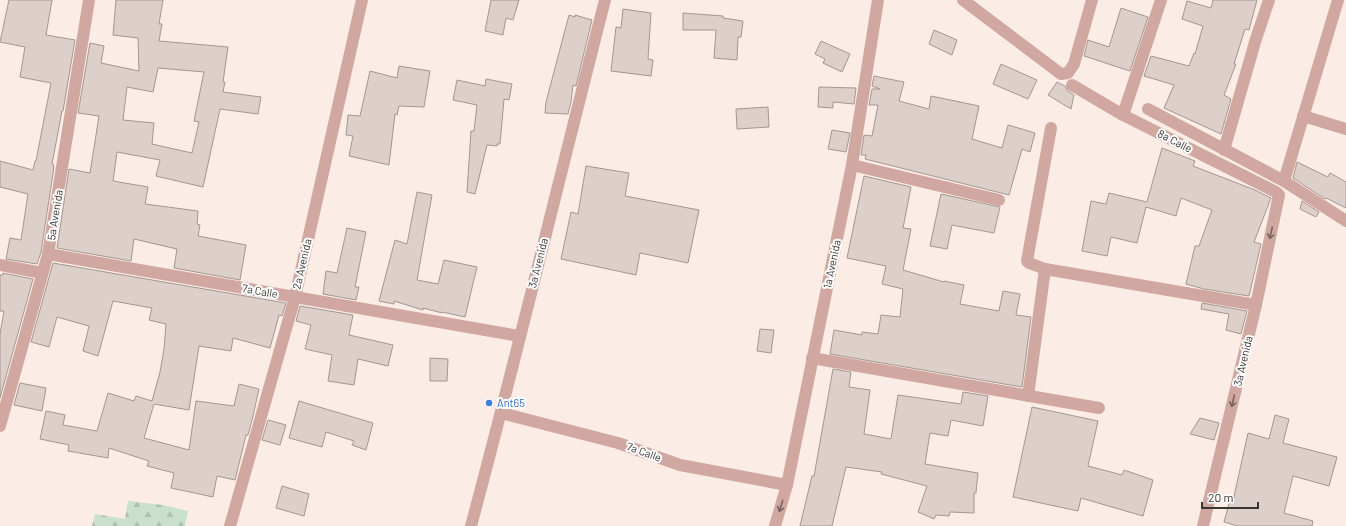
<svg xmlns="http://www.w3.org/2000/svg" width="1346" height="526" font-family="Barlow,sans-serif">
	<style>
		.forest { fill: url(#forest-firs) }
		.building { fill: #ddcfc9; stroke: #a39791; fill-rule: evenodd }
		.lines { fill: none; stroke-linecap: round; stroke-linejoin: round }
		.street { stroke: #d0a8a1; stroke-width: 12 }
		.oneway { stroke: #76635f }
		.shop-dot { fill: #3f7fe0; stroke: #fdfdfd; stroke-width: 1.5 }
		.labels { text-anchor: middle; stroke-width: 4; stroke-linejoin: round; paint-order: stroke }
		.street-label { font-size: 11px; fill: #3a3533; stroke: #fdfdfd }
		.shop-label { font-size: 11px; fill: #366cbe; stroke: #fdfdfd; text-anchor: start }
	</style>
	<defs>
		<pattern id="forest-firs" width="22" height="20" patternUnits="userSpaceOnUse"><rect width="22" height="20" fill="#cae0ce"/><path d="M5 1l3.5 6h-7zM16 11l3.5 6h-7z" fill="#aec1b1"/></pattern>
	</defs>
	<rect width="100%" height="100%" fill="#fbede6"/>
	<!-- forest -->
	<path class="forest" d="M128,501L163,505L188,511L185,526H92L95,514L125,519Z"/>
	<!-- building -->
	<g class="building">
		<path d="M9,0H52L46,35L75,40L63,111H62L52,164L54,165L53,167H54L41,252L37,264L6,259L10,238L21,240L28,194L0,187V161L33,170L35,161H36L51,83L20,77L25,47L0,42Z"/>
		<path d="M116,0H163L159,24H162L159,41L228,47L223,82H225L223,92L261,97L258,114L220,109L203,187L156,176L160,160L117,152L113,181L148,187L145,204L198,211L197,224L200,225L198,236L246,245L240,280L174,268L177,249L134,239L131,261L57,248L69,169L90,173L99,116L78,113L90,43L104,46L101,63L139,71L138,38L113,35ZM158,68L204,72L194,121L199,122L192,153L152,144L154,123L123,120L127,87L153,92Z"/>
		<path d="M491,0H519L513,20L506,18L503,35L485,31Z"/>
		<path d="M1213,0H1257L1249,30L1245,29L1234,64H1236L1224,95L1231,99L1221,134L1164,108L1174,85L1144,76L1151,56L1189,66L1194,53L1195,54L1203,26L1182,19L1187,1L1211,8Z"/>
		<path d="M1121,8L1148,17L1130,71L1084,56L1088,40L1109,47Z"/>
		<path d="M623,9L651,13L648,59L653,60L651,76L611,71L616,27L621,28Z"/>
		<path d="M683,13L723,16V18L743,21L741,37H738L737,60L714,58L716,30H683Z"/>
		<path d="M569,15L575,17V15L592,20L576,86L573,85L571,102L568,114L545,113L546,102Z"/>
		<path d="M934,30L957,40L952,55L929,44Z"/>
		<path d="M821,41L850,54L842,72L823,63L825,59L815,54Z"/>
		<path d="M1001,64L1037,80L1028,99L993,84Z"/>
		<path d="M399,66L430,71L424,107L399,106L397,115L395,114L389,165L349,156L353,136L346,135L348,115L360,116L370,71L397,78Z"/>
		<path d="M874,76L904,82L899,101L929,109L931,96L979,106L972,139L1002,148L1008,125L1035,133L1030,152L1022,149L1009,195L865,159L866,155H861L864,135L872,136L878,105H869L872,89H880L872,86Z"/>
		<path d="M486,79L512,84L509,100L504,99L500,144H497V146L487,145L475,194L467,192L471,131H474L477,105L453,100L457,80L485,86Z"/>
		<path d="M1057,82L1065,86L1068,91L1074,95L1071,109L1048,95Z"/>
		<path d="M819,87L856,88L854,104L833,102V108L818,107Z"/>
		<path d="M768,107L769,127L737,129L736,109Z"/>
		<path d="M832,130L850,133L846,152L828,149Z"/>
		<path d="M1162,148L1195,161L1193,166L1255,190L1271,198L1254,242L1261,244L1249,296L1204,289L1186,284L1195,246H1199L1212,210L1181,198L1176,216L1146,207L1137,243L1111,237L1107,256L1082,251L1091,201L1106,204L1109,193L1147,202Z"/>
		<path d="M1297,162L1328,177L1330,173L1346,182V208L1326,198L1325,199L1293,178Z"/>
		<path d="M586,166L629,173L625,196L699,210L688,263L640,253L636,275L561,259L571,212L578,214Z"/>
		<path d="M864,176L911,187L903,228L911,229L903,270L944,282V281L964,285L960,304L999,311L1003,291L1020,294L1016,315L1031,317L1022,387L830,354L834,330L862,335V332L878,334L881,315L900,317L903,289L882,284L886,266L847,258Z"/>
		<path d="M417,192L432,195L417,280L438,284L444,260L477,267L465,317L442,312V313L423,308V310L394,301V304L379,301L395,240L407,244Z"/>
		<path d="M941,194L1000,207L994,233L952,225L947,249L930,246Z"/>
		<path d="M1302,201L1319,212L1316,217L1300,209Z"/>
		<path d="M347,228L366,232L355,287H359L356,300L323,294L326,271L337,273Z"/>
		<path d="M53,263L286,303L282,316L279,315L270,348L233,338L231,351L199,346L189,410L154,404L144,438L189,450L196,401L234,406L239,384L259,389L253,416L248,435H246L235,480L217,476L213,497L171,488L174,473L147,466L149,461L109,448L108,458L68,451L69,445L40,439L46,411L65,415L63,425L97,431L108,393L134,401L136,396L152,401L160,372L164,349L166,324L149,320L152,308L113,301L98,356L83,351L89,326L57,317L49,347L31,342Z"/>
		<path d="M3,273L33,279L0,398V334L4,311H0V275H3Z"/>
		<path d="M1202,303L1247,311L1241,334L1226,330L1229,314L1201,309Z"/>
		<path d="M300,306L353,315L349,335L393,345L388,366L358,359L354,385L328,381L332,355L305,349L311,325L296,321Z"/>
		<path d="M760,329L774,330L771,353L757,351Z"/>
		<path d="M430,358L448,359L447,381H430Z"/>
		<path d="M833,369L851,372L849,387L870,390L864,434L891,439L898,395L961,404L963,392L988,396L983,426L951,420L948,436L930,433L925,464L978,473L976,493H974V513L950,512L949,516L936,515L934,519L918,512L927,486L881,474L882,472L846,467L832,526H800L812,476H814Z"/>
		<path d="M20,383L46,388L42,411L14,405Z"/>
		<path d="M299,401L373,423L366,450L352,445L354,441L326,432L322,447L289,438Z"/>
		<path d="M1032,407L1098,421L1088,466L1122,475L1124,470L1153,480L1143,516L1081,498L1078,511L1013,497Z"/>
		<path d="M1275,415L1289,419L1283,443L1337,457L1329,486L1293,476L1284,513L1313,521L1312,526H1238L1224,522L1230,500L1233,501L1248,433L1269,439Z"/>
		<path d="M1200,418L1219,423L1214,440L1190,434Z"/>
		<path d="M268,420L286,425L280,445L262,440Z"/>
		<path d="M282,486L309,494L304,516L276,508Z"/>
	</g>
	<g class="lines">
		<!-- street -->
		<g class="street">
			<path d="M963,0L1061,74L1068,73L1074,64L1092,0"/>
			<path d="M1338,0L1284,181L1346,221"/>
			<path d="M1072,85L1123,115L1276,192L1279,195"/>
			<path d="M1148,109L1284,181"/>
			<path d="M1123,115L1161,0"/>
			<path d="M1303,116L1346,129"/>
			<path d="M1051,128L1027,261L1029,263L1045,269L1256,305"/>
			<path d="M1224,150L1255,42L1269,0"/>
			<path d="M852,165L999,200"/>
			<path d="M48,254L519,336"/>
			<path d="M0,265L42,273"/>
			<path d="M812,358L1099,408"/>
			<path d="M1028,396L1045,269"/>
			<path d="M501,413L618,443L680,465L787,485"/>
			<path d="M0,426L48,254L89,0"/>
			<path d="M230,526L295,297L362,0"/>
			<path d="M471,526C518,351 560,175 605,0"/>
			<path d="M775,526L787,485L852,165L878,0"/>
			<path d="M1203,526L1256,305L1279,195"/>
		</g>
	</g>
	<!-- one-way arrows -->
	<defs><path id="oneway-shaft" d="M-6 0H5M1.5-3L5.5 0L1.5 3" fill="none" stroke-width="1.6" stroke-linecap="round" stroke-linejoin="round"/></defs>
	<g class="oneway">
		<use href="#oneway-shaft" transform="translate(1271 233) rotate(102)"/>
		<use href="#oneway-shaft" transform="translate(1233 401) rotate(103)"/>
		<use href="#oneway-shaft" transform="translate(781 506) rotate(107)"/>
	</g>
	<!-- markers -->
	<circle class="shop-dot" cx="489" cy="403" r="4"/>
	<g class="labels">
		<!-- street labels -->
		<g class="street-label">
			<text transform="translate(1175 141) rotate(27)" y="4">8a Calle</text>
			<text transform="translate(55 215) rotate(-81)" y="4">5a Avenida</text>
			<text transform="translate(538 263) rotate(-76)" y="4">3a Avenida</text>
			<text transform="translate(302 264) rotate(-77)" y="4">2a Avenida</text>
			<text transform="translate(832 264) rotate(-78)" y="4">1a Avenida</text>
			<text transform="translate(260 291) rotate(10)" y="4">7a Calle</text>
			<text transform="translate(1243 361) rotate(-77)" y="4">3a Avenida</text>
			<text transform="translate(644 452) rotate(20)" y="4">7a Calle</text>
		</g>
		<!-- shop labels -->
		<g class="shop-label">
			<text x="497" y="407">Ant65</text>
		</g>
	</g>
	<!-- scale -->
	<path d="M1202 502v6h56v-6" fill="none" stroke="#3a3533" stroke-width="2"/>
	<text x="1208" y="502" font-size="12" fill="#3a3533" stroke="#fdfdfd" stroke-width="3" paint-order="stroke">20 m</text>
</svg>
